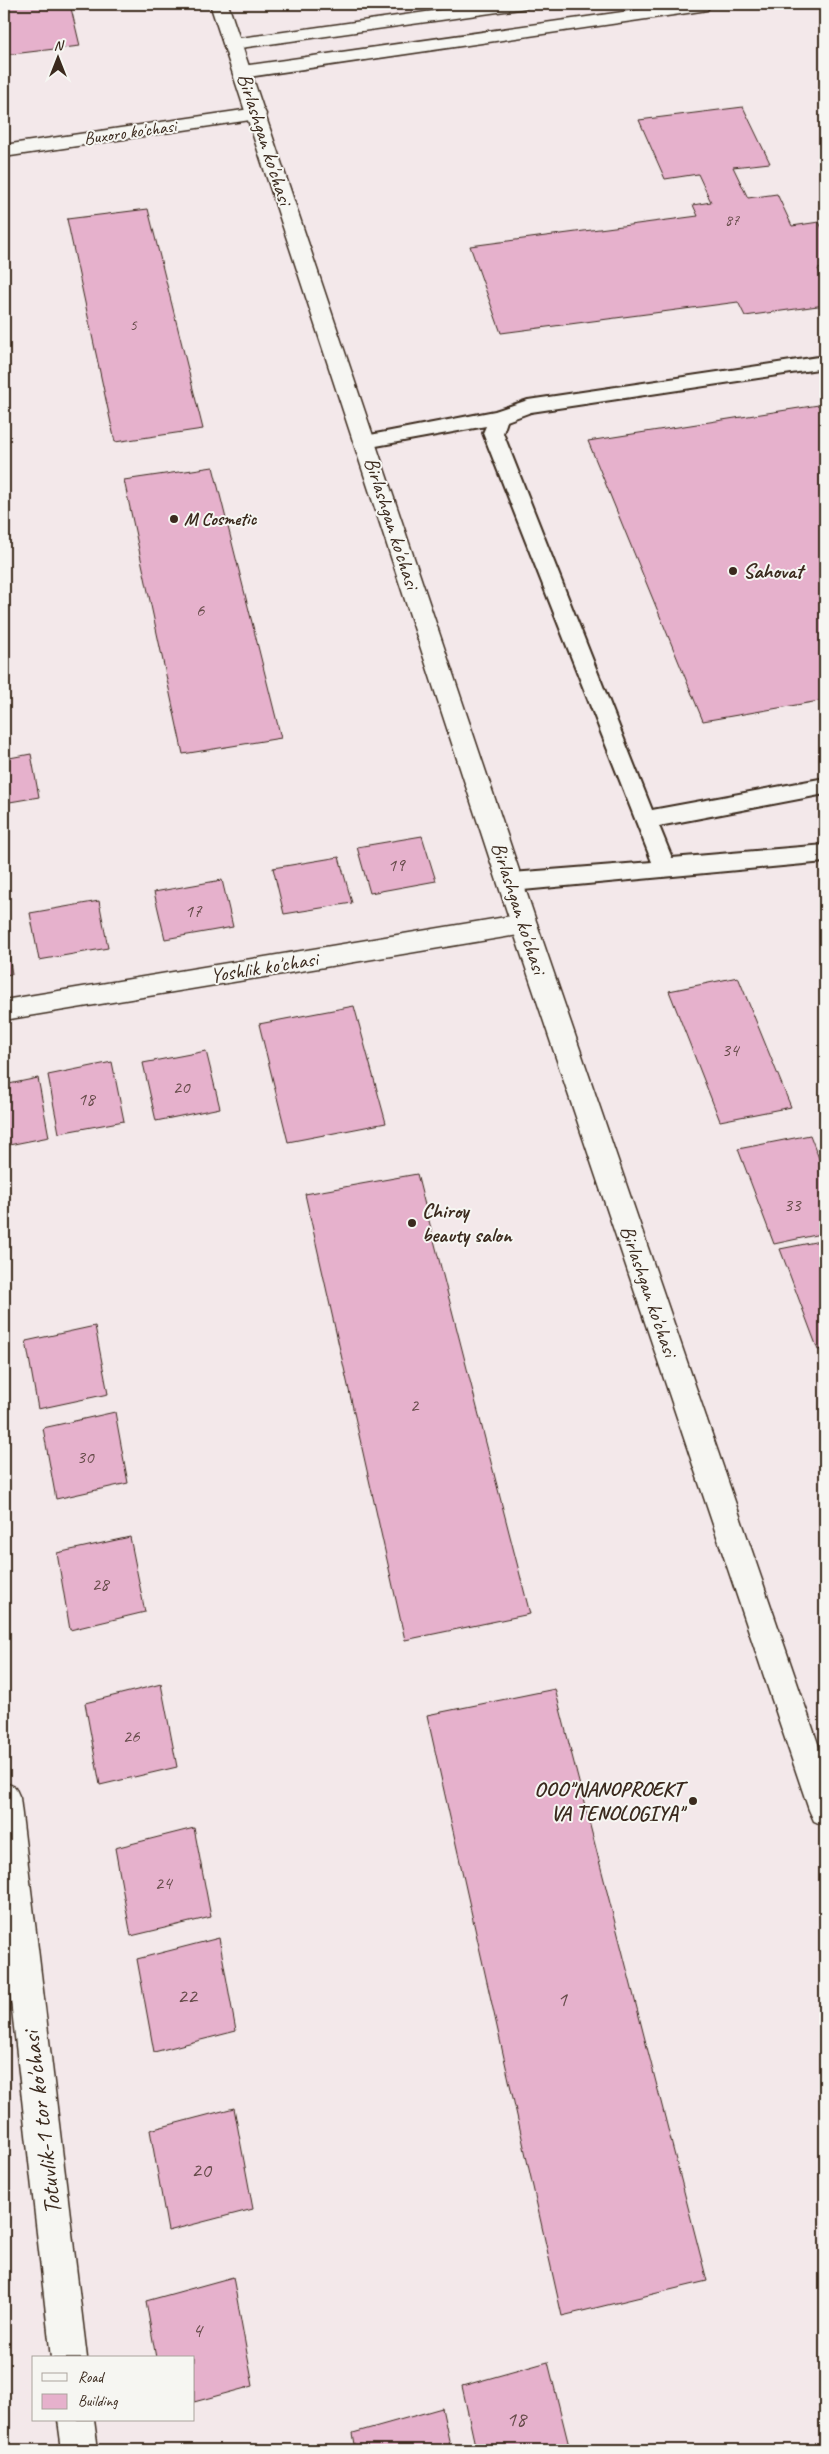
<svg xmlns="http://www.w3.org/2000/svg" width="829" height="2454" font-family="Caveat,sans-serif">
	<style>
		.building { fill: #e6b1cc; stroke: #3b2a1e }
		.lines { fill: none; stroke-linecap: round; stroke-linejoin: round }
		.service-casing { stroke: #3b2a1e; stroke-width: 4 }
		.minor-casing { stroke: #3b2a1e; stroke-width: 3 }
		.tertiary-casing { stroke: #3b2a1e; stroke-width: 3 }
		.service { fill: #f6f6f2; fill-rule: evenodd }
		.minor { fill: #f6f6f2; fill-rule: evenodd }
		.tertiary { fill: #f6f6f2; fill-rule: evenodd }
		.poi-dot { fill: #3b2a1e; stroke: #f6f6f2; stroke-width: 2 }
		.labels { text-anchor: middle; stroke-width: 4; stroke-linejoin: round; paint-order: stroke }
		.far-number-label { font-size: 16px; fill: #664c4a }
		.far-street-label { font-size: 18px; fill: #3b2a1e; stroke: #f6f6f2 }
		.far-poi-label { font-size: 18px; font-weight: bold; fill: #3b2a1e; stroke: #f6f6f2; text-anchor: start }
		.number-label { font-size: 19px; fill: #664c4a }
		.street-label { font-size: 21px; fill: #3b2a1e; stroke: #f6f6f2 }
		.poi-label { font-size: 21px; font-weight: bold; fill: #3b2a1e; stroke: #f6f6f2; text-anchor: start }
		.near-number-label { font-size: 22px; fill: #664c4a }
		.near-street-label { font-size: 25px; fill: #3b2a1e; stroke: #f6f6f2 }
	</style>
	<rect width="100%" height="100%" fill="#f3e8ea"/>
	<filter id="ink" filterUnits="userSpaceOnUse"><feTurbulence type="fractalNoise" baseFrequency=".02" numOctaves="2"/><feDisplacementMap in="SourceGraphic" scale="10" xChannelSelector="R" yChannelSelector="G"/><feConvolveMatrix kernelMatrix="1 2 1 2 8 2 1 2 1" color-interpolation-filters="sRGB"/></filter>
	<g filter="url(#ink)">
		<!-- building -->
		<g class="building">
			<path d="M4,4H70L80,46L4,55Z"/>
			<path d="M743,107L770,163L733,167L748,198L777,194L792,226L819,222L825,234V268L818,269L825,284V305L745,316L738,302L501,333L470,246L698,216L693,205L711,202L698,174L665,179L639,120Z"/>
			<path d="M148,209L203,429L115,442L67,219Z"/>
			<path d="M825,404V700L703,721L588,441Z"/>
			<path d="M213,467L281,738L183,754L124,480Z"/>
			<path d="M31,754L39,797L4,803V759Z"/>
			<path d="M422,836L436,881L370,893L357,847Z"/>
			<path d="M339,857L352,903L284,914L273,868Z"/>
			<path d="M222,880L233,927L165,939L154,892Z"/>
			<path d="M99,901L108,948L39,960L30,913Z"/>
			<path d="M4,925L12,974L4,975Z"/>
			<path d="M738,977L791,1107L720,1121L669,991Z"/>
			<path d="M354,1006L386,1123L288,1142L259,1024Z"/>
			<path d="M206,1051L220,1108L156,1121L143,1063Z"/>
			<path d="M112,1062L124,1121L59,1133L48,1075Z"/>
			<path d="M38,1078L49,1137L4,1146V1085Z"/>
			<path d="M810,1135L825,1174V1233L774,1244L738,1149Z"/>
			<path d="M417,1174L530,1614L405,1640L305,1194Z"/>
			<path d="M825,1240V1348L818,1350L780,1249Z"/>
			<path d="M95,1326L108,1394L38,1409L26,1341Z"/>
			<path d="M115,1412L128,1483L56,1499L43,1428Z"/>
			<path d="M130,1537L145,1612L70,1630L57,1553Z"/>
			<path d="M161,1684L177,1767L100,1785L85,1703Z"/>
			<path d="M555,1689L707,2281L562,2316L427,1715Z"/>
			<path d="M194,1828L211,1917L131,1936L115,1848Z"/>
			<path d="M219,1938L236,2031L154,2052L137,1959Z"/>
			<path d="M234,2108L253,2209L168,2231L150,2130Z"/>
			<path d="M233,2277L253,2386L194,2402V2358H156L146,2301Z"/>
			<path d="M548,2362L570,2450H476L462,2386Z"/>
			<path d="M442,2408L451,2450H356L353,2433Z"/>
			<path d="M327,2445L328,2450H307Z"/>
		</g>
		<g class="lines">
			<defs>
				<path id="service" d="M825,356V368L531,412L507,421L503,433L652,810L825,778V794L659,826L672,858L825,845V862L512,891L504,888L501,882L504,876L512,873L652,862L483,433L486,426L365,448L358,447L355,442L358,437L365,436L495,411L528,400Z"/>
				<g id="minor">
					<path d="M483,4H529L526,8L520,9L233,49L227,48L224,44L227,40L233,39Z"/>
					<path d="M679,4H709L710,6L707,10L701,11L242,78L235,76L233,72L235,68L242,66Z"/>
					<path d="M257,108L264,110L266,114L264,118L4,157V145Z"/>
					<path d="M524,914L533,917L537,924L533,931L524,934L4,1020V1000Z"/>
					<path d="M4,1782L15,1787L20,1798L87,2358H51L4,1938Z"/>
					<path d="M58,2420H94L98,2450H62Z"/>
				</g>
				<path id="tertiary" d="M210,4H228L537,924L825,1764V1826L814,1821L809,1810L511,924Z"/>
			</defs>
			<!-- service casing -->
			<use href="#service" class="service-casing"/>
			<!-- minor casing -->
			<use href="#minor" class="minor-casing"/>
			<!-- tertiary casing -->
			<use href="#tertiary" class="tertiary-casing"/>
			<!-- service -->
			<use href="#service" class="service"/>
			<!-- minor -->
			<use href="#minor" class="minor"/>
			<!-- tertiary -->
			<use href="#tertiary" class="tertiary"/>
		</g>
	</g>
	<!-- markers -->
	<g class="poi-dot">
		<circle cx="174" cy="519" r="5"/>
		<circle cx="733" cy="571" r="5"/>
		<circle cx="412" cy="1223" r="5"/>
		<circle cx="693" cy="1801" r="5"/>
	</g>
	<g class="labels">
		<!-- far-number labels -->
		<g class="far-number-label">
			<text x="732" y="225">87</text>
			<text x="133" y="330">5</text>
		</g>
		<!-- far-street labels -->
		<g class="far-street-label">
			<text transform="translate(130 132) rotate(-8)" y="6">Buxoro ko'chasi</text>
		</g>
		<!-- far-poi labels -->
		<g class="far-poi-label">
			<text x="184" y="525">M Cosmetic</text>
		</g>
		<!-- number labels -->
		<g class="number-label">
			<text x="200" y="616">6</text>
			<text x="396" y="871">19</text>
			<text x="193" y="917">17</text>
			<text x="730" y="1056">34</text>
			<text x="181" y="1093">20</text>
			<text x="86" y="1105">18</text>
			<text x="792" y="1211">33</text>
			<text x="414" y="1411">2</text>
			<text x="85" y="1463">30</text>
			<text x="100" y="1590">28</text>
			<text x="131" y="1742">26</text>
			<text x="163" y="1889">24</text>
		</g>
		<!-- street labels -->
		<g class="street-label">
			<text transform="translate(265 139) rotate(72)" y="7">Birlashgan ko'chasi</text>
			<text transform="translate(392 523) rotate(72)" y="7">Birlashgan ko'chasi</text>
			<text transform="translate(519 908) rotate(72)" y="7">Birlashgan ko'chasi</text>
			<text transform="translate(264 967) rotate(-9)" y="7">Yoshlik ko'chasi</text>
			<text transform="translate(649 1291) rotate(71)" y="7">Birlashgan ko'chasi</text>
		</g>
		<!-- poi labels -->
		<g class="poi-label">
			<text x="743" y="578">Sahovat</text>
			<text x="422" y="1218">Chiroy<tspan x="422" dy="24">beauty salon</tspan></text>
			<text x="683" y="1796" text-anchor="end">ООО"NANOPROEKT<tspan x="683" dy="24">VA TENOLOGIYA"</tspan></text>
		</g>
		<!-- near-number labels -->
		<g class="near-number-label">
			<text x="187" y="2003">22</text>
			<text x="562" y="2006">1</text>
			<text x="201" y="2177">20</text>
			<text x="197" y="2337">4</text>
			<text x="516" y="2426">18</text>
		</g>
		<!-- near-street labels -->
		<g class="near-street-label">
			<text transform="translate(41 2123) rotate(-97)" y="9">Totuvlik-1 tor ko'chasi</text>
		</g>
	</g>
	<!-- margin -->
	<rect width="829" height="2454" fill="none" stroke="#f6f6f2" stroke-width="20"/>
	<rect x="10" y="10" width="809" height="2434" fill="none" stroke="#3b2a1e" stroke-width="2" filter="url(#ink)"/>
	<!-- legend -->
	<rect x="32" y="2356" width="162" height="65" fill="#f6f6f2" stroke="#aba49d"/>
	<rect x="42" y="2373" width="25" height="8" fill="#f6f6f2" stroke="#aba49d"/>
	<text x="78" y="2382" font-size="15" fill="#3b2a1e">Road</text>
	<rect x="42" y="2394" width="25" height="15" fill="#e6b1cc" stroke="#aba49d"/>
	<text x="78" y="2406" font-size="15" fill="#3b2a1e">Building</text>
	<!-- north arrow -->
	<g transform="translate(58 58)" stroke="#f6f6f2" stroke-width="4" paint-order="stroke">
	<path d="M0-4L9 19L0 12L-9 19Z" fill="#3b2a1e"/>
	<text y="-8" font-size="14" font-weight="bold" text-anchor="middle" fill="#3b2a1e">N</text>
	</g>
</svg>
